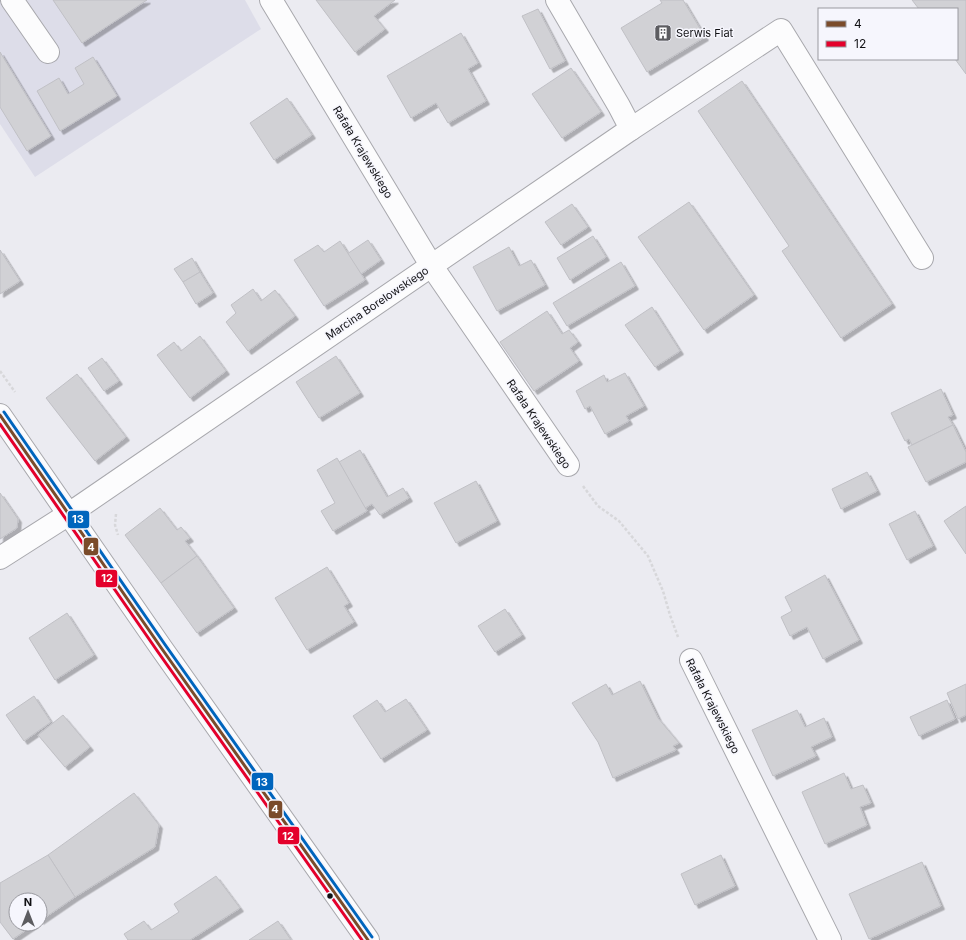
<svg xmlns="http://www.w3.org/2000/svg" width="966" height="940" font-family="Inter,sans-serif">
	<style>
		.built { fill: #dddde9 }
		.building { fill: #d1d1d5; stroke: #c0c0c5; filter: url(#shadow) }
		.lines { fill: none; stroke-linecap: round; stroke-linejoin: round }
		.minor-casing { stroke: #a8a8ad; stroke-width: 24 }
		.path { stroke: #d7d7da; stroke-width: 2.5; stroke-dasharray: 3 2; stroke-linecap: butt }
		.minor { stroke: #fcfcfd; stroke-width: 22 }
		.bus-1-casing { stroke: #f6f6fd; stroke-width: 6 }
		.bus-2-casing { stroke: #f6f6fd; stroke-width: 6 }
		.bus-3-casing { stroke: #f6f6fd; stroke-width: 6 }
		.bus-1 { stroke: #7a4b2a; stroke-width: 3 }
		.bus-2 { stroke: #e4002b; stroke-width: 3 }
		.bus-3 { stroke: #0065bd; stroke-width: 3 }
		.bus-dot { fill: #111114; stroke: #f6f6fd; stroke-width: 1.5 }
		.labels { text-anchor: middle; stroke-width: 3; stroke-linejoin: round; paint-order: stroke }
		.poi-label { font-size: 11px; fill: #111114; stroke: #f6f6fd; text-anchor: start }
		.street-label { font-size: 11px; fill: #111114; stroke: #f6f6fd }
		.line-badge { stroke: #f6f6fd; stroke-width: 1.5 }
		.badge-label { font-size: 11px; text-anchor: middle; font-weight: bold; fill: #fff }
	</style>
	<defs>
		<filter id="shadow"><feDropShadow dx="3.5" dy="3.5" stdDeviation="0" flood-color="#0004"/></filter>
	</defs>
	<rect width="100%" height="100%" fill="#ebebf1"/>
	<!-- built -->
	<path class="built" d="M0,0H245L261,29L35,177L0,124Z"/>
	<!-- building -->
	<g class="building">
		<path d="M53,0H147L82,43Z"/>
		<path d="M316,0H395L374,16L385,29L355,52Z"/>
		<path d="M660,0H683L705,37L647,72L621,28L662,3Z"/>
		<path d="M912,0H966V74L955,59H957V9H919Z"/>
		<path d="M538,9L565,61L550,69L522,16Z"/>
		<path d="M461,33L478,63L468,69L486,101L448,123L436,103L411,118L387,76Z"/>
		<path d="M0,52L51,136L27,151L0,107Z"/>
		<path d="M93,57L117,96L60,131L37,91L59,78L68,94L84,84L75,68Z"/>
		<path d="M571,68L601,112L562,138L532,94Z"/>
		<path d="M742,81L892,304L841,338L782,251L789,246L698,111Z"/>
		<path d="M287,98L312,135L274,160L250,123Z"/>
		<path d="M689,202L754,295L704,330L638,237Z"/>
		<path d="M572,204L588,227L561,245L545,222Z"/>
		<path d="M593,236L606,257L570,280L557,258Z"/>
		<path d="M368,240L381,260L361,274L347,254Z"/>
		<path d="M340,241L365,280L324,306L294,260L318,245L324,252Z"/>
		<path d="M509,247L519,266L531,260L545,285L497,311L473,267Z"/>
		<path d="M0,250L20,281L0,294Z"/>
		<path d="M192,258L200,272L183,282L174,269Z"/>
		<path d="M621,262L635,286L567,326L553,303Z"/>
		<path d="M200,272L213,293L196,304L183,282Z"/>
		<path d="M253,289L261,301L275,290L295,316L248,351L226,322L236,313L231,305Z"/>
		<path d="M652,307L680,351L655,367L625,325Z"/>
		<path d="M547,311L562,334L569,330L578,342L570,348L579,361L534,391L500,342Z"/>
		<path d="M200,336L226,371L190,398L157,355L174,342L181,351Z"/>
		<path d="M336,356L360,393L319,418L296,382Z"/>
		<path d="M102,358L119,381L104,391L88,368Z"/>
		<path d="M625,373L644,406L626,416L629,421L605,434L590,406L585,409L576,391L604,375L607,382Z"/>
		<path d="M77,374L126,437L95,461L46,398Z"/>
		<path d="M941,389L953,415L948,417L953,425L912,445L909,439L905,441L891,413Z"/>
		<path d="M953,425L966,452V462L926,482L908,447Z"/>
		<path d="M360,450L387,497L403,488L409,498L380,515L372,504L365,508L339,462Z"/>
		<path d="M337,458L367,511L333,531L321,511L335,503L317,470Z"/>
		<path d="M867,472L877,491L841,509L832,489Z"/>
		<path d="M476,481L497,521L456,543L434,503Z"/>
		<path d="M0,493L18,519L17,528L0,539Z"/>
		<path d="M966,506V554L944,521Z"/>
		<path d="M160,508L177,530L181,527L190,538L185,541L197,556L161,583L125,535Z"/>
		<path d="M915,511L933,546L907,560L889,524Z"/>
		<path d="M197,556L234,608L197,633L161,583Z"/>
		<path d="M327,567L349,603L344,606L354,622L307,650L275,598Z"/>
		<path d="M825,575L859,640L823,659L807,627L790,636L781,617L792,611L785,597Z"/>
		<path d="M505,609L522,635L495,652L478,626Z"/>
		<path d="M67,613L94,655L55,680L29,638Z"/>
		<path d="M640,681L658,718L679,743L673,746L676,750L613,778L598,742L572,703L606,684L612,695Z"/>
		<path d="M966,684V715L958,719L947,693Z"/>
		<path d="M34,696L51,722L24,741L6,715Z"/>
		<path d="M406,699L427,730L381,759L353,716L377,700L385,712Z"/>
		<path d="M947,700L955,719L919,736L910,717Z"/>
		<path d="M797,710L805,727L824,718L832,737L811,747L816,756L773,776L752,730Z"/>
		<path d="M63,715L90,747L65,767L38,735Z"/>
		<path d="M844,773L851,789L863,785L871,803L860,807L867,825L825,844L802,792Z"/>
		<path d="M134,793L159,825L155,847L75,897L48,855Z"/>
		<path d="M48,855L75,897L40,921V900H16V924H35L13,939L0,922V883Z"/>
		<path d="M721,855L735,886L695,905L681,874Z"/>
		<path d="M922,862L941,906L869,939L849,894Z"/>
		<path d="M216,876L240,908L190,940H128L124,934L144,921L151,930L179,912L174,904Z"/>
		<path d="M278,921L291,940H249Z"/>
	</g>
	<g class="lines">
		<defs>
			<g id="minor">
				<path d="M12,0L48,52"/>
				<path d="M271,0L431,265L568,465"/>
				<path d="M631,129L781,30L922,258"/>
				<path d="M0,415L162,649L368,940"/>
				<path d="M0,558L69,514L631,129L619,106L557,0"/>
				<path d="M691,660L830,940"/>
			</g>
		</defs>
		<!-- minor casing -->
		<use href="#minor" class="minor-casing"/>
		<!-- path -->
		<g class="path">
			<path d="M0,371L15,392"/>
			<path d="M583,486L598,506L619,521L648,556L663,591L670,615L678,637"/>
			<path d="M116,514L115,525L118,535"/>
		</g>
		<!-- minor -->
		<use href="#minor" class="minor"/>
		<defs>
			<path id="bus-1" d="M0,415L162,649L368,940"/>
			<path id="bus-2" d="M0,424L158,652L362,940"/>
			<path id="bus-3" d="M4,412L166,646L372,937"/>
		</defs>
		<!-- bus-1 casing -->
		<use href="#bus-1" class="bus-1-casing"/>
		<!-- bus-2 casing -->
		<use href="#bus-2" class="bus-2-casing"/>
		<!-- bus-3 casing -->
		<use href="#bus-3" class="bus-3-casing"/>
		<!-- bus-1 -->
		<use href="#bus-1" class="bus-1"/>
		<!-- bus-2 -->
		<use href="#bus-2" class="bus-2"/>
		<!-- bus-3 -->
		<use href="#bus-3" class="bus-3"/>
	</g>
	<!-- icons -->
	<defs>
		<symbol id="building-square" viewBox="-11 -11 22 22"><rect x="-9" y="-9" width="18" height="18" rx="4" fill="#5d5d61" stroke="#f6f6fd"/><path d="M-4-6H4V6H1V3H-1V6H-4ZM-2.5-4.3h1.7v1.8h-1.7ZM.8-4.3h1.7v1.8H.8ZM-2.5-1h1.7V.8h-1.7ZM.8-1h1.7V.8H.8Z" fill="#fff"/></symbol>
	</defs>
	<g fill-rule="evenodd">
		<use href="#building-square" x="653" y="23" width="20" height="20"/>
	</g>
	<!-- markers -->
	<circle class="bus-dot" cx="330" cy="896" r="3.5"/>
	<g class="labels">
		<!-- poi labels -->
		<g class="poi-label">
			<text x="676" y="37">Serwis Fiat</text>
		</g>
		<!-- street labels -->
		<g class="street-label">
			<text transform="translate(363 152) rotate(59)" y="4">Rafała Krajewskiego</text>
			<text transform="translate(377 303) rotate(-34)" y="4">Marcina Borelowskiego</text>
			<text transform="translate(539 424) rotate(56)" y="4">Rafała Krajewskiego</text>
			<text transform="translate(713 706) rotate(63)" y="4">Rafała Krajewskiego</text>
		</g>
	</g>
	<g class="line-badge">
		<rect x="67" y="510" width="23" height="19" rx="4" fill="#0065bd"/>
		<rect x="83" y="537" width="16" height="19" rx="4" fill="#7a4b2a"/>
		<rect x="95" y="569" width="23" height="19" rx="4" fill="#e4002b"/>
		<rect x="251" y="772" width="23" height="19" rx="4" fill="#0065bd"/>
		<rect x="268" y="800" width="15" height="19" rx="4" fill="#7a4b2a"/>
		<rect x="277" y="826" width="23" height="19" rx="4" fill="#e4002b"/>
	</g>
	<g class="badge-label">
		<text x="78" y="523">13</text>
		<text x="91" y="551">4</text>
		<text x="107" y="582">12</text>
		<text x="262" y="786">13</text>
		<text x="275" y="813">4</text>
		<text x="288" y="840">12</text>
	</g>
	<!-- legend -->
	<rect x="818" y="8" width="140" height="52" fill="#f6f6fd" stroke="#9a9aa0"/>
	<rect x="826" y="21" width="20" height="6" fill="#7a4b2a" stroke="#9a9aa0"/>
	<text x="854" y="28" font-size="12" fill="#111114">4</text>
	<rect x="826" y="41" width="20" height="6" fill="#e4002b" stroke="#9a9aa0"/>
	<text x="854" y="48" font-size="12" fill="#111114">12</text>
	<!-- north arrow -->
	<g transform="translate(28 912)"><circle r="19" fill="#f6f6fd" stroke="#9a9aa0"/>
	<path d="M0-3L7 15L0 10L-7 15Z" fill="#5d5d61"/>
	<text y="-6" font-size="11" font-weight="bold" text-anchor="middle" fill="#111114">N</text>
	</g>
</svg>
